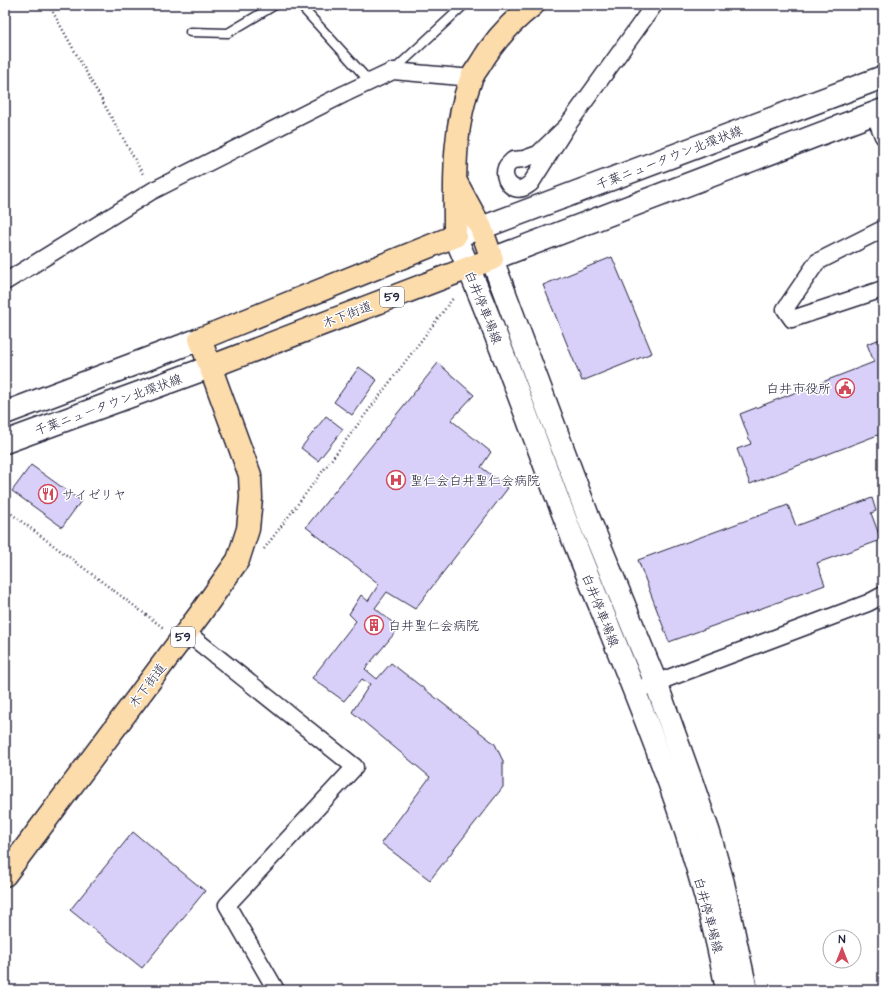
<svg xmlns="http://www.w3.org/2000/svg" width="888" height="995" font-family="'Architects Daughter','Klee One',sans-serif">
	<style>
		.building { fill: #d9d0f9; stroke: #22223b }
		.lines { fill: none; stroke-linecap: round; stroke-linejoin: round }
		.lane-casing { stroke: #22223b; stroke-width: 11 }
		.street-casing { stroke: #22223b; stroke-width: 19 }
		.secondary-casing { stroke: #22223b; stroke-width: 25 }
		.primary-casing { stroke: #22223b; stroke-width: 25 }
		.path { stroke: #22223b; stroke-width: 2.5; stroke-dasharray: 1 3; stroke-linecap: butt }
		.lane { stroke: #fff; stroke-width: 8 }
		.street { stroke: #fff; stroke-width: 16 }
		.secondary { stroke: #fff; stroke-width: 22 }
		.primary { stroke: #fddcac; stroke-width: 22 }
		.labels { text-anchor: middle; stroke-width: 3; stroke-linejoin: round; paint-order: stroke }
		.shield { fill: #fff; stroke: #646476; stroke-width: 1 }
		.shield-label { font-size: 12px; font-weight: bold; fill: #22223b }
		.street-label { font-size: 13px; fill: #22223b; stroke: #fff }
		.poi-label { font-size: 13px; fill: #22223b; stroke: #fff; text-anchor: start }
	</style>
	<rect width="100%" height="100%" fill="#fff"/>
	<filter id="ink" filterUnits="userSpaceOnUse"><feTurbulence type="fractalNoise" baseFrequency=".025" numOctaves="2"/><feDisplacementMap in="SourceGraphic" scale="8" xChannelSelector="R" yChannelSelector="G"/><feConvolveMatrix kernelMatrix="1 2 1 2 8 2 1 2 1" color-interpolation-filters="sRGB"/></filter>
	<g filter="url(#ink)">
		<!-- building -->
		<g class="building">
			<path d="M612,257L652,353L582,381L543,285Z"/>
			<path d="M883,338V433L750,484L737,449L751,444L740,414L874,362L867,344Z"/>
			<path d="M438,363L474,395L451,420L491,452L481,467L508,488L415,609L387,592L375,608L399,628L365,669L377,679L391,663L495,744L503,761V787L430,880L381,843L430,777L352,712L370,684L362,679L344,701L312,678L356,621L349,614L361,595L368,601L379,584L306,527Z"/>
			<path d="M359,367L377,380L352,415L334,402Z"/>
			<path d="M326,416L343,429L318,461L301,448Z"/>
			<path d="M31,465L81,501L62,527L12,491Z"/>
			<path d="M872,498L876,511L871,513L881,540L817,563L825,585L669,642L638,560L788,505L796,526Z"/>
			<path d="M133,832L205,891L142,968L70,910Z"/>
		</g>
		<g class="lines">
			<defs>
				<g id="lane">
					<path d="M300,5L370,82"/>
					<path d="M190,32L228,33L275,5"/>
					<path d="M394,70L464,5"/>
				</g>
				<g id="street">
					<path d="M874,113L883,136"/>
					<path d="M567,126L538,154L524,159L513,160C511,162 507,165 506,168C502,178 511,192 523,188C526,187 528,185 531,183L567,126L654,5"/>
					<path d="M883,229L817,262L785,309L792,319L883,289"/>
					<path d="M5,282L152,191L344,94L393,71L472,78"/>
					<path d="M186,632L355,767L227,905L276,990"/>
					<path d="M634,691L868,603L883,595"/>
				</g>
				<g id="secondary">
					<path d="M5,413L200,339"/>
					<path d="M5,442L210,367"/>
					<path d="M727,990C699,835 633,689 575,544C555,494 537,443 518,393C498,340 477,287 455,236L481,228L883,77"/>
					<path d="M746,990L723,883L709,833L692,783L656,683L589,519L492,259L883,110"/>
				</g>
				<g id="primary">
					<path d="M210,367L492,259L481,228L456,182"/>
					<path d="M5,875L200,614L238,560L248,529L251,498L250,475L200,339L455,236C455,184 452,129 471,79C473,75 476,70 479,66C493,42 511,22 533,5"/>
				</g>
			</defs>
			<!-- lane casing -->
			<use href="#lane" class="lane-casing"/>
			<!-- street casing -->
			<use href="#street" class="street-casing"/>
			<!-- secondary casing -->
			<use href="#secondary" class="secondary-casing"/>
			<!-- primary casing -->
			<use href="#primary" class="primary-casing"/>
			<!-- path -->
			<g class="path">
				<path d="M49,5L144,176"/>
				<path d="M5,509L165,629"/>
				<path d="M264,549L454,297"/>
			</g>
			<!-- lane -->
			<use href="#lane" class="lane"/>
			<!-- street -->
			<use href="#street" class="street"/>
			<!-- secondary -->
			<use href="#secondary" class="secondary"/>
			<!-- primary -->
			<use href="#primary" class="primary"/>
		</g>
	</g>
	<!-- icons -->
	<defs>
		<symbol id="civic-ring" viewBox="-11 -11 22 22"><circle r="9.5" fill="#fff" stroke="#d1495b" stroke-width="1.5"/><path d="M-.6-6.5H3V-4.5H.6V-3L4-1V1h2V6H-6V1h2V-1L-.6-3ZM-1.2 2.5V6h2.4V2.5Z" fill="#d1495b"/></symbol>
		<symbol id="hospital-ring" viewBox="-11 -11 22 22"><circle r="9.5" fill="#fff" stroke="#d1495b" stroke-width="1.5"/><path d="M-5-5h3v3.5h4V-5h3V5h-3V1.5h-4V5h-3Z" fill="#d1495b"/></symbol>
		<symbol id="restaurant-ring" viewBox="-11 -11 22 22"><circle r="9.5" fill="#fff" stroke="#d1495b" stroke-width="1.5"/><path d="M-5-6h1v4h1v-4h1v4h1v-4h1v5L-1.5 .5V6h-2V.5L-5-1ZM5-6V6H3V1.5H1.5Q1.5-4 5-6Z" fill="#d1495b"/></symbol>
		<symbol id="building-ring" viewBox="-11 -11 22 22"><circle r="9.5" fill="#fff" stroke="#d1495b" stroke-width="1.5"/><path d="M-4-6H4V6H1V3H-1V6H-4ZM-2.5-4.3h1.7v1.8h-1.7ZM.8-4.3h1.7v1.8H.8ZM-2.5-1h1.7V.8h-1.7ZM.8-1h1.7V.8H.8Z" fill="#d1495b"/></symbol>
	</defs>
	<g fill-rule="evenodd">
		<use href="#civic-ring" x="834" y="377" width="22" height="22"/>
		<use href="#hospital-ring" x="385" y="469" width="22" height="22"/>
		<use href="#restaurant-ring" x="37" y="483" width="22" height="22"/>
		<use href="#building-ring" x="363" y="614" width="22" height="22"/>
	</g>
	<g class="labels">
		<!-- shield labels -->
		<g class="shield">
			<rect x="380" y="287" width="24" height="20" rx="3"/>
			<rect x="171" y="627" width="24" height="20" rx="3"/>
		</g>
		<g class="shield-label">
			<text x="392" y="301">59</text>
			<text x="183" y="641">59</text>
		</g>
		<!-- street labels -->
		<g class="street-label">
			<text transform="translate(669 157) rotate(-21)" y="5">千葉ニュータウン北環状線</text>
			<text transform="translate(484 307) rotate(68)" y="5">白井停車場線</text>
			<text transform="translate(347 314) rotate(-21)" y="5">木下街道</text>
			<text transform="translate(108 404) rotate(-20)" y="5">千葉ニュータウン北環状線</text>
			<text transform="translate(601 610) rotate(68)" y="5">白井停車場線</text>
			<text transform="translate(147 685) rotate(-53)" y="5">木下街道</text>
			<text transform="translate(709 915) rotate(75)" y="5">白井停車場線</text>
		</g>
		<!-- poi labels -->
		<g class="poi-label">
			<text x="831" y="393" text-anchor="end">白井市役所</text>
			<text x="410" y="485">聖仁会白井聖仁会病院</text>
			<text x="62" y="499">サイゼリヤ</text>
			<text x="388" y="630">白井聖仁会病院</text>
		</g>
	</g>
	<!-- margin -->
	<rect width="888" height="995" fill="none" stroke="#fff" stroke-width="20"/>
	<rect x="10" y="10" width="868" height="975" fill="none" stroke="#22223b" stroke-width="1.5" filter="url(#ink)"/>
	<!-- north arrow -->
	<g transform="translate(842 949)"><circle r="19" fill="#ffffff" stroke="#a7a7b1"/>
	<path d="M0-3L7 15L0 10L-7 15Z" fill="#d1495b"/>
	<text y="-6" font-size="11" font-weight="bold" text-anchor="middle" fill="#22223b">N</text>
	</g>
</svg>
